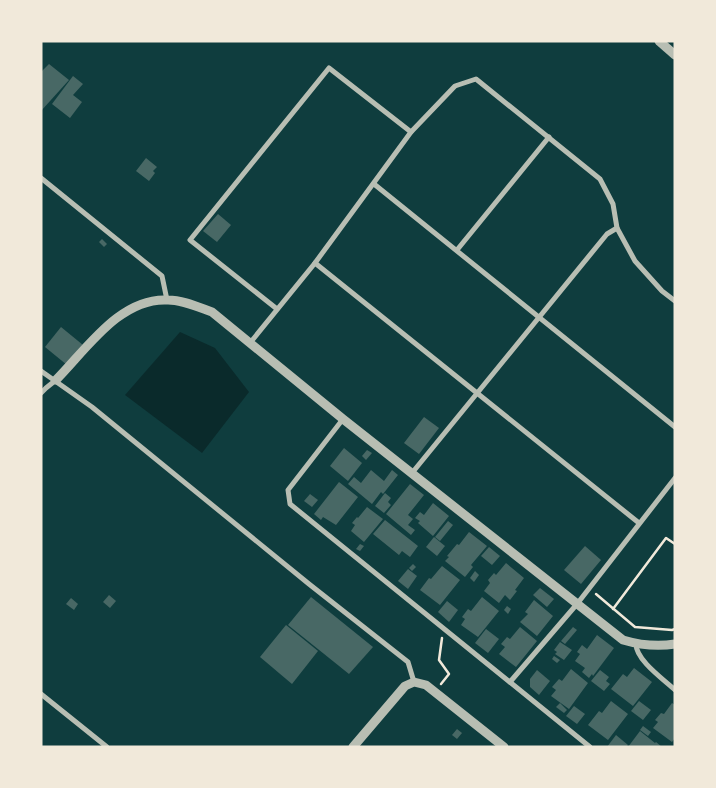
<svg xmlns="http://www.w3.org/2000/svg" width="716" height="788" font-family="Mulish,sans-serif">
	<style>
		.water { fill: #0a2a2b }
		.building { fill: #486865 }
		.lines { fill: none; stroke-linecap: round; stroke-linejoin: round }
		.path { stroke: #f1e9da; stroke-width: 2.5 }
		.minor { stroke: #b8beb3; stroke-width: 5 }
		.tertiary { stroke: #b8beb3; stroke-width: 9 }
	</style>
	<rect width="100%" height="100%" fill="#0f3d3e"/>
	<!-- water -->
	<path class="water" d="M180,332L215,348L249,392L202,453L125,395Z"/>
	<!-- building -->
	<g class="building">
		<path d="M49,64L69,80L41,111V72Z"/>
		<path d="M73,76L83,84L73,95L82,102L70,118L52,104Z"/>
		<path d="M146,158L157,167L153,171L155,173L149,181L136,171Z"/>
		<path d="M218,214L231,225L217,242L203,231Z"/>
		<path d="M102,239L107,244L104,247L99,242Z"/>
		<path d="M61,327L83,345L67,365L45,347Z"/>
		<path d="M424,417L439,428L419,454L404,443Z"/>
		<path d="M344,448L362,463L348,481L330,466Z"/>
		<path d="M367,450L372,453L366,460L362,456Z"/>
		<path d="M371,470L384,481L392,470L398,475L383,494L381,492L372,504L348,484L354,477L361,483Z"/>
		<path d="M339,482L358,497L336,525L323,517L321,520L314,514Z"/>
		<path d="M410,484L424,495L408,515L413,519L408,525L415,530L411,535L386,514Z"/>
		<path d="M385,493L391,498L388,502L391,505L384,513L375,506Z"/>
		<path d="M310,494L318,500L312,507L304,501Z"/>
		<path d="M433,503L449,516L433,536L418,523L420,521L415,518L420,512L424,515Z"/>
		<path d="M367,507L383,519L364,542L351,531L355,525L352,523L357,517L358,518Z"/>
		<path d="M385,520L418,546L410,557L402,551L399,555L373,534Z"/>
		<path d="M448,521L453,525L440,541L435,537Z"/>
		<path d="M469,532L487,546L471,565L473,567L465,577L445,561L449,557L447,556L457,544L459,545Z"/>
		<path d="M434,537L445,546L437,556L426,547Z"/>
		<path d="M360,544L364,546L360,551L356,549Z"/>
		<path d="M585,546L601,560L581,584L564,570Z"/>
		<path d="M489,547L500,556L492,565L481,556Z"/>
		<path d="M506,563L524,578L515,590L517,591L510,600L505,595L499,603L484,591L490,583L488,580L494,573L496,575Z"/>
		<path d="M413,564L416,567L412,571L409,568Z"/>
		<path d="M442,566L460,580L440,605L420,590L429,578L431,579Z"/>
		<path d="M408,569L417,576L408,589L398,581Z"/>
		<path d="M475,571L479,575L474,582L470,578Z"/>
		<path d="M540,588L554,599L547,607L533,595Z"/>
		<path d="M109,595L116,601L110,608L103,602Z"/>
		<path d="M311,597L373,647L349,674L288,625Z"/>
		<path d="M482,597L499,611L478,637L461,625L465,619L462,617L468,609L471,611Z"/>
		<path d="M71,598L78,604L74,610L66,604Z"/>
		<path d="M534,600L553,616L537,636L520,622L528,614L525,612Z"/>
		<path d="M447,601L458,610L449,622L438,612Z"/>
		<path d="M507,606L511,609L508,614L504,610Z"/>
		<path d="M286,625L318,651L292,684L260,657Z"/>
		<path d="M520,627L537,641L516,667L499,654L505,647L501,644L507,637L510,639Z"/>
		<path d="M573,627L577,630L565,644L561,641Z"/>
		<path d="M486,629L499,639L488,653L475,643Z"/>
		<path d="M597,635L614,648L593,676L592,674L589,678L582,672L585,668L575,661L580,654L577,652L582,645L587,649Z"/>
		<path d="M560,642L572,650L564,660L555,654L557,652L554,650Z"/>
		<path d="M554,656L560,660L557,663L552,659Z"/>
		<path d="M634,668L652,682L633,706L611,689L623,674L627,677Z"/>
		<path d="M571,669L588,683L569,709L551,696L556,690L552,687L559,679L562,681Z"/>
		<path d="M537,670L550,681L539,695L530,687V679Z"/>
		<path d="M600,670L609,677L606,681L610,684L604,691L591,681Z"/>
		<path d="M611,701L628,714L608,740L588,725L599,711L602,713Z"/>
		<path d="M639,701L651,710L643,720L631,711Z"/>
		<path d="M560,703L567,710L564,713L556,707Z"/>
		<path d="M672,703L675,705V738L672,742L653,728L658,722L655,720L661,713L664,714Z"/>
		<path d="M574,706L585,714L577,724L566,716Z"/>
		<path d="M643,726L651,732L648,736L640,730Z"/>
		<path d="M457,729L462,733L457,739L452,735Z"/>
		<path d="M640,731L655,743L656,742L662,747H628Z"/>
		<path d="M616,735L628,745L626,747H607Z"/>
	</g>
	<g class="lines">
		<!-- path -->
		<g class="path">
			<path d="M596,594L635,627L672,630L675,629"/>
			<path d="M613,609L666,538L675,544"/>
			<path d="M441,684L449,674L439,660L442,638"/>
		</g>
		<!-- minor -->
		<g class="minor">
			<path d="M41,178L162,276L167,300"/>
			<path d="M374,184L675,427"/>
			<path d="M457,250L549,137"/>
			<path d="M315,263L639,523"/>
			<path d="M277,309L190,240L329,68L411,132"/>
			<path d="M250,343L315,263L411,132L455,86L476,79L600,179L613,204L617,228L635,261L662,291L675,301"/>
			<path d="M41,371L92,407L309,584L408,662L414,682"/>
			<path d="M41,393L46,388L56,380"/>
			<path d="M343,419L288,490L290,504L590,747"/>
			<path d="M412,473L607,234L617,228"/>
			<path d="M636,644C636,660 663,679 675,690"/>
			<path d="M510,682L577,604L675,478"/>
			<path d="M41,694L107,747"/>
		</g>
		<!-- tertiary -->
		<g class="tertiary">
			<path d="M659,41L675,55"/>
			<path d="M56,380C86,350 120,297 168,300C183,300 198,307 212,312L343,419L623,640C640,645 657,647 675,644"/>
			<path d="M353,747L405,686L414,682L426,685L504,747"/>
		</g>
	</g>
	<!-- border -->
	<rect width="716" height="788" fill="none" stroke="#f1e9da" stroke-width="85"/>
</svg>
